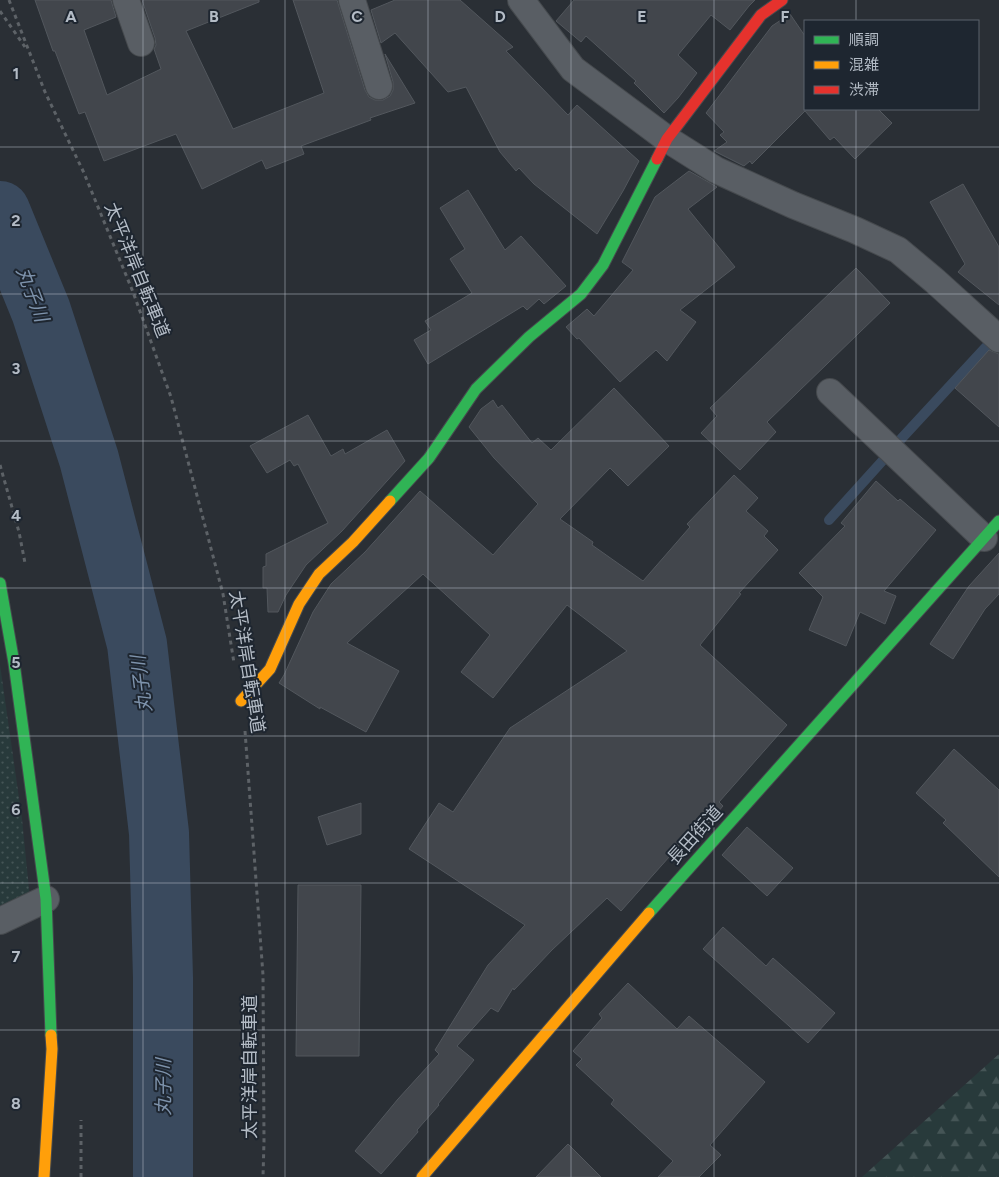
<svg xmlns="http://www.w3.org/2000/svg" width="999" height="1177" font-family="Figtree,'Noto Sans JP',sans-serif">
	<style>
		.green { fill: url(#green-dots) }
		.forest { fill: url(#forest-firs) }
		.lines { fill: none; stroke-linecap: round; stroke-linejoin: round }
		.stream { stroke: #3a4a5e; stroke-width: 10 }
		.river { stroke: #3a4a5e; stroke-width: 60 }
		.building { fill: #42464c; stroke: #52575d }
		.street-casing { stroke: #464a4e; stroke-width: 28 }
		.fast-casing { stroke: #464a4e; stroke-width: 13 }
		.slow-casing { stroke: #464a4e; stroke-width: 13 }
		.jam-casing { stroke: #464a4e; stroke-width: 13 }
		.path { stroke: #5d6267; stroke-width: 3; stroke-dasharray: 4 4; stroke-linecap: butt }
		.street { stroke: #595e64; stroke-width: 26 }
		.fast { stroke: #30b455; stroke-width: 11 }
		.slow { stroke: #ff9f0a; stroke-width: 11 }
		.jam { stroke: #e5322d; stroke-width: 11 }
		.grid { fill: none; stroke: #b4bcc6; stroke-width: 1; stroke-opacity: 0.55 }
		.labels { text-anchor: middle; stroke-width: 4; stroke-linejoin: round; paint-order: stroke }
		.street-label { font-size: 18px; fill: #b4bcc6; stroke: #1e2630 }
		.water-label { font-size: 19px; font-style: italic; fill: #7e93ac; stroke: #1e2630 }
		.grid-label { font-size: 16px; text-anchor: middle; font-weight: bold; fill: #b4bcc6; stroke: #1e2630; stroke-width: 4; stroke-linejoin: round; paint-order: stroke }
	</style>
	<defs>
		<pattern id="green-dots" width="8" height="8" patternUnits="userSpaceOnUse" patternTransform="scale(1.25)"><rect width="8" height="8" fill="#283a3b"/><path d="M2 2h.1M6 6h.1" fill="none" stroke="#455556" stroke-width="1.8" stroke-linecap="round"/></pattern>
		<pattern id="forest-firs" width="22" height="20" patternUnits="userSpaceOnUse" patternTransform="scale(1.25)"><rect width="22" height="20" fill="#283a3b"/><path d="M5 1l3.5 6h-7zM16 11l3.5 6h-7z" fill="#455556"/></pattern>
	</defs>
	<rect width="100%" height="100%" fill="#2a2f35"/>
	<!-- green -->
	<path class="green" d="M0,665L22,819L30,899L0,912Z"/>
	<!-- forest -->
	<path class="forest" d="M999,1054V1177H862Z"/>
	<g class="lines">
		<!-- stream -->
		<g class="stream">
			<path d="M901,439L986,347"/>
			<path d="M829,520L885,458"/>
		</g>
		<!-- river -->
		<path class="river" d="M0,211L41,311L89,459L137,644L159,833L163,978V1177"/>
	</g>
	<!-- building -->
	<g class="building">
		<path d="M35,0H111L116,17L84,30L107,95L161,69L154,49L156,45L155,38L142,0H259V2L186,31L233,129L324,93L293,0H337L365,90L369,97L375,100H383L390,96L393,90V82L385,54L415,103L370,118L371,120L301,146L304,154L266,169L262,160L202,189L176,134L104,161L85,112L79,114L55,51H53Z"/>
		<path d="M395,0H460L513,47L506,51L568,115L577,105L639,161L623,191L597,234L534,184L519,168L516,171L500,152L466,87L448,92L395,33L381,43L371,10Z"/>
		<path d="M574,0H755L749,6L730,30L711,15L678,55L697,73L678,98L664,113L634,83L636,81L586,36L581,42L556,21Z"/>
		<path d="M790,14L805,36V109H878L892,123L855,159L834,137L830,140L805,111L752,164L750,161L744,166L714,151L727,142L720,135L724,132L706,113L772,26Z"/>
		<path d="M689,171L717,187L688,209L735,267L680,310L696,322L667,361L656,350L620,382L579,338L577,339L566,327L587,309L594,316L633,270L622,262L655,197Z"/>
		<path d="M963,184L999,247V305L958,272L965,264L930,202Z"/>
		<path d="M468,190L505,250L521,236L566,286L544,304L539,299L527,310L523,306L428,364L414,340L431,330L425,321L472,293L450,259L465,249L440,208Z"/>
		<path d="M856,268L890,303L767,422L776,432L740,470L701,433L717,416L710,408Z"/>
		<path d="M989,350L999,354V427L955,388Z"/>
		<path d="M614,388L669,446L628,486L610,468L560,519L593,542L592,545L643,581L690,527L687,524L734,475L758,498L746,511L768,531L764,536L778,550L739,593L741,594L700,645L787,725L719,802L723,806L699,834L694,829L621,911L607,898L552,950L514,990L513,988L498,1012L491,1008L457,1046L474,1060L438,1104L439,1105L417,1130L418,1132L381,1174L355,1151L398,1099L439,1054L435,1050L488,965L525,925L409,849L439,803L453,812L510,728L627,651L567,605L493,698L461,672L490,635L423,574L347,643L399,671L366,732L320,707V709L279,683L284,675L313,612L331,584L365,552L420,491L493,555L538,504L494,458L469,427L481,409L493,400L498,408L502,405L532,443L538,438L551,450Z"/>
		<path d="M308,415L331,456L343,449L345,454L387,430L405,461L342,531L306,565L286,595L278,612H268L267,588H263V567L266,566V554L328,523L298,464L294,466L290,460L267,473L250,446Z"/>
		<path d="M876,481L898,501L900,499L936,530L884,591L896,596L885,624L860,612L846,646L809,630L823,597L799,573L845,526L841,523Z"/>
		<path d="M999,553V594L985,609L953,659L930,644L969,586Z"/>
		<path d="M954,749L999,790V877L943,823L946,820L916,793Z"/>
		<path d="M361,803V834L327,845L318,817Z"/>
		<path d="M747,827L793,868L767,896L722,855Z"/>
		<path d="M298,885H361L359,1056H296Z"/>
		<path d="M723,927L766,966L773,958L835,1013L808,1043L703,949Z"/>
		<path d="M628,983L677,1029L689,1016L765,1082L710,1145L721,1155L699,1177H658L673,1161L611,1104L614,1100L576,1065L582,1059L573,1051L602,1018L599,1014Z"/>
		<path d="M568,1144L601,1177H536Z"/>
	</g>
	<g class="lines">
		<defs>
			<g id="street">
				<path d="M126,0L141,43"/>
				<path d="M352,0L379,86"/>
				<path d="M521,0L573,69L667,139L716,170L793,205L855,230L898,250L935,281L999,339"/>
				<path d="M830,392L984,538"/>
				<path d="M0,921L46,899"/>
			</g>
			<g id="fast">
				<path d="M390,501L429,458L476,389L529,337L581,294L603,265L657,159"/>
				<path d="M0,583L14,663L46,899L51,1035"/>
				<path d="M649,913L999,521"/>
			</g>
			<g id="slow">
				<path d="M241,701L270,669L299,604L319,574L353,542L390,501"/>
				<path d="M44,1177L52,1049L51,1035"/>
				<path d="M422,1177L649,913"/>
			</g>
			<path id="jam" d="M657,159L667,139L761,15L782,0"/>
		</defs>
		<!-- street casing -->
		<use href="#street" class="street-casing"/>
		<!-- fast casing -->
		<use href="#fast" class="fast-casing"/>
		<!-- slow casing -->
		<use href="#slow" class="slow-casing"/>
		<!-- jam casing -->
		<use href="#jam" class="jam-casing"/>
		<!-- path -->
		<g class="path">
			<path d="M9,0L45,92L84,173L133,292L171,397L223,594L234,663"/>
			<path d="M0,11L25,47"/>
			<path d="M0,465L19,532L25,563"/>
			<path d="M245,731L263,975L264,1141L263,1177"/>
			<path d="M81,1177V1120"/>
		</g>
		<!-- street -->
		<use href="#street" class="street"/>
		<!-- fast -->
		<use href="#fast" class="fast"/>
		<!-- slow -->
		<use href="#slow" class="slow"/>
		<!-- jam -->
		<use href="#jam" class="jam"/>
	</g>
	<!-- grid -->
	<path class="grid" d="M143,0V1177M285,0V1177M428,0V1177M571,0V1177M714,0V1177M856,0V21M856,109V1177M0,147H999M0,294H999M0,441H999M0,588H999M0,736H999M0,883H999M0,1030H999"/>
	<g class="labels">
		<!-- street labels -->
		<g class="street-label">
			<text transform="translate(137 270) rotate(68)" y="6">太平洋岸自転車道</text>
			<text transform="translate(247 662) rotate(81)" y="6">太平洋岸自転車道</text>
			<text transform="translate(695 835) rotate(-48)" y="6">長田街道</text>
			<text transform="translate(250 1067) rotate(-90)" y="6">太平洋岸自転車道</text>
		</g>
		<!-- water labels -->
		<g class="water-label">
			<text transform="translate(33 294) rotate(69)" y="7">丸子川</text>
			<text transform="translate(141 684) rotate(-97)" y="7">丸子川</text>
			<text transform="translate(163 1087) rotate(-90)" y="7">丸子川</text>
		</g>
	</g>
	<g class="grid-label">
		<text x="71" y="22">A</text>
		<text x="214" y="22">B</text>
		<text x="357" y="22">C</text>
		<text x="500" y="22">D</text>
		<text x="642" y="22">E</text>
		<text x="785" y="22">F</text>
		<text x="16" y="79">1</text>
		<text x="16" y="226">2</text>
		<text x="16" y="374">3</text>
		<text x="16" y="521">4</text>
		<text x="16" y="668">5</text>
		<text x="16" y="815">6</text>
		<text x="16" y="962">7</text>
		<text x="16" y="1109">8</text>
	</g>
	<!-- legend -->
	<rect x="804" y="20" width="175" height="90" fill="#1e2630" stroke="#5a626c"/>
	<rect x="814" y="36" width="25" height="8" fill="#30b455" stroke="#5a626c"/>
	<text x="849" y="45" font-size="15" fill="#b4bcc6">順調</text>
	<rect x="814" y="61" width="25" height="8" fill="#ff9f0a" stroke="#5a626c"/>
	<text x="849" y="70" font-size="15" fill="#b4bcc6">混雑</text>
	<rect x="814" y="86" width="25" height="8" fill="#e5322d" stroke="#5a626c"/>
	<text x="849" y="95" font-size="15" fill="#b4bcc6">渋滞</text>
</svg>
